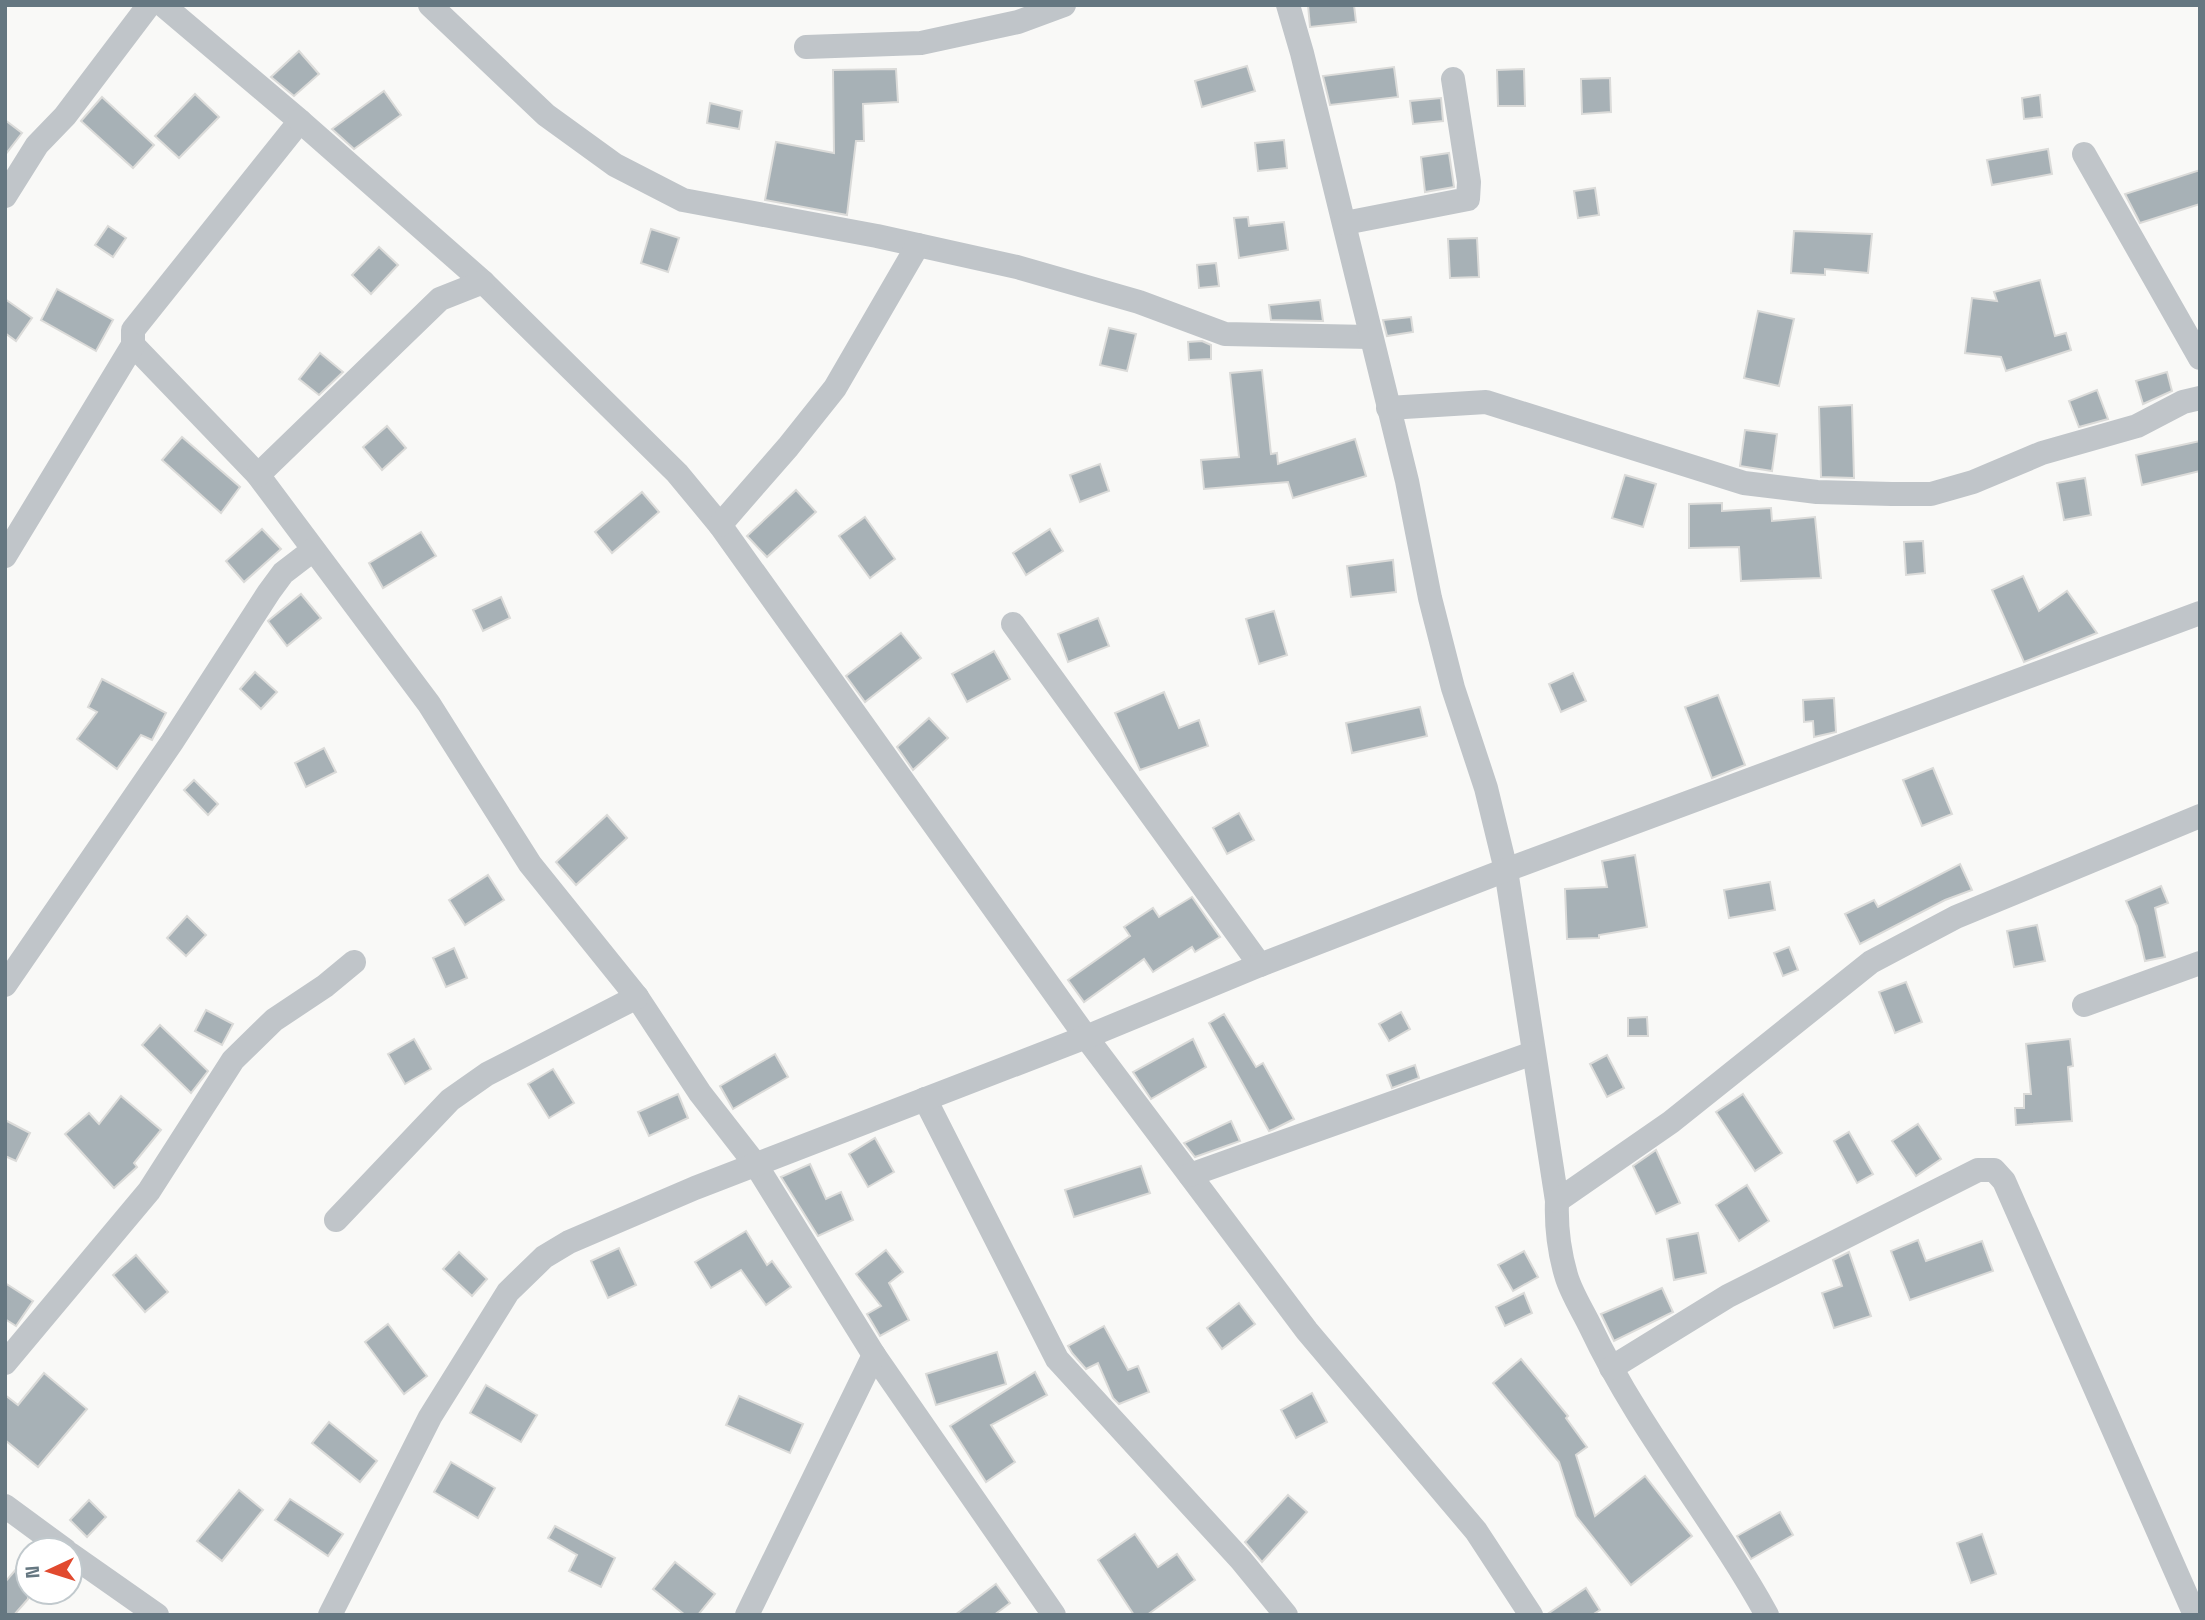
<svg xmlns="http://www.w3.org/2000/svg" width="2205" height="1620" font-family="'Space Grotesk',sans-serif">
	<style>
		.building { fill: #a7b1b6; stroke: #dbdbd9; stroke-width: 2 }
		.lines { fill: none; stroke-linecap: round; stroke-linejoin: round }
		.minor { stroke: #c0c5c9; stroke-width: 24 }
	</style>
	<rect width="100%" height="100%" fill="#f9f9f7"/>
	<!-- building -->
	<g class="building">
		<path d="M1308,5H1354L1356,22L1310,27Z"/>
		<path d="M299,51L319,74L294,96L271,77Z"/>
		<path d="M1247,66L1255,91L1202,107L1195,81Z"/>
		<path d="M1394,67L1398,97L1330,105L1323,76Z"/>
		<path d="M896,69L898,102L863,104L864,141H856L847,215L765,200L776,142L834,153L833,70Z"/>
		<path d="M1524,69L1525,106H1498L1497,70Z"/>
		<path d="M1610,78L1611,112L1582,114L1581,79Z"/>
		<path d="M384,91L401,115L354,149L332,129Z"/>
		<path d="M195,94L219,117L179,158L155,136Z"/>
		<path d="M2040,95L2042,117L2024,119L2022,98Z"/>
		<path d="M102,97L154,145L133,168L81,121Z"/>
		<path d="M1441,98L1443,121L1413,124L1410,101Z"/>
		<path d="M710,103L742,111L739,129L707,123Z"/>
		<path d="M5,120L22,133L5,155Z"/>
		<path d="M1284,140L1287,168L1258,171L1255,143Z"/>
		<path d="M2048,149L2052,174L1992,185L1987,160Z"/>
		<path d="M1449,153L1454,187L1425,192L1421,157Z"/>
		<path d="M2200,170V204L2140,223L2125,194Z"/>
		<path d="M1595,188L1599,215L1578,218L1574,191Z"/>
		<path d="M1248,217L1249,226L1284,222L1288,250L1239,258L1234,218Z"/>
		<path d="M108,226L126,238L113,257L95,245Z"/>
		<path d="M651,229L679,238L668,272L641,263Z"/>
		<path d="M1794,231L1872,234L1868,273L1825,269V275L1791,273Z"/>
		<path d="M1477,238L1479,277L1450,278L1448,239Z"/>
		<path d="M379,247L398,265L371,294L352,275Z"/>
		<path d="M1216,263L1219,286L1199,288L1197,265Z"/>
		<path d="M2040,280L2055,336L2066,333L2071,350L2006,371L2001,357L1965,353L1972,298L1997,301L1994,292Z"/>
		<path d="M57,289L113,320L96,351L41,320Z"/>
		<path d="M5,299L32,318L16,341L5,333Z"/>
		<path d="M1320,300L1323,321L1271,320L1269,305Z"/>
		<path d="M1758,311L1794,319L1779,386L1744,378Z"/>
		<path d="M1411,317L1413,332L1387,336L1383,320Z"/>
		<path d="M1109,328L1136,334L1127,371L1100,365Z"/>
		<path d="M1202,341L1211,345V359L1189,360L1188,342Z"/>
		<path d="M320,353L343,372L319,395L299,379Z"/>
		<path d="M1262,370L1271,454L1277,453L1278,464L1355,439L1366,476L1293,498L1288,482L1204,489L1201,460L1239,457L1230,373Z"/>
		<path d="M2167,372L2172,391L2143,404L2136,381Z"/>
		<path d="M2097,390L2108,419L2079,427L2069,401Z"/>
		<path d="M1852,405L1854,478L1821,477L1819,407Z"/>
		<path d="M387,426L406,448L382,470L363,447Z"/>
		<path d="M1745,430L1777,434L1772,471L1740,466Z"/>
		<path d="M182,437L240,487L221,513L162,460Z"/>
		<path d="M2200,441V471L2142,485L2136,455Z"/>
		<path d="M1100,464L1109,491L1080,502L1070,475Z"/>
		<path d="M1625,475L1656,484L1643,527L1612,518Z"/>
		<path d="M2085,478L2091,515L2064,520L2057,483Z"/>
		<path d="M796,490L816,512L767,557L747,536Z"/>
		<path d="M642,492L659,512L612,553L595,532Z"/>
		<path d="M1722,503V511L1771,508L1772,521L1815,517L1821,578L1741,581L1739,547L1689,548V504Z"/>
		<path d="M865,517L895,559L870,578L839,536Z"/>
		<path d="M262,529L281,549L244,582L226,561Z"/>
		<path d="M1050,529L1063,551L1026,575L1013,553Z"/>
		<path d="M421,532L436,556L383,588L369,563Z"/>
		<path d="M1923,541L1925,573L1906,575L1904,542Z"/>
		<path d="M1393,560L1396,592L1351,597L1347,566Z"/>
		<path d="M2023,576L2039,611L2067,591L2097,633L2024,662L1992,590Z"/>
		<path d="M301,594L321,618L287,646L268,621Z"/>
		<path d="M501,597L510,618L483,631L473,610Z"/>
		<path d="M1274,611L1287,655L1259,664L1246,619Z"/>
		<path d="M1098,618L1109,646L1068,662L1058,634Z"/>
		<path d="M901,633L921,658L865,702L846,676Z"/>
		<path d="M994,651L1010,679L967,702L952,674Z"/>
		<path d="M255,672L277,692L261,709L240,689Z"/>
		<path d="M1573,673L1586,701L1561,712L1549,684Z"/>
		<path d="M102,679L166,713L152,740L141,735L117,769L77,739L97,712L88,707Z"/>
		<path d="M1164,692L1179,728L1199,720L1208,746L1140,770L1115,713Z"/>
		<path d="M1718,695L1745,765L1712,778L1685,707Z"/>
		<path d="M1834,698L1836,732L1814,737L1813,721L1804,722L1803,700Z"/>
		<path d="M1420,707L1427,736L1352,753L1346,723Z"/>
		<path d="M929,718L948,738L913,770L897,747Z"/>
		<path d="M324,748L336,772L306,787L295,763Z"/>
		<path d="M1933,768L1952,814L1922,826L1903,780Z"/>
		<path d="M194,780L218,804L208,815L184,790Z"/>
		<path d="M1239,813L1254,840L1227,854L1213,828Z"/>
		<path d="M607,815L627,838L576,885L556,862Z"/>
		<path d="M1635,855L1647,927L1599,935V938L1567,939L1565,889L1607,887L1602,861Z"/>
		<path d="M1960,864L1972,890L1945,900L1860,944L1845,914L1874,900L1878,907Z"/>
		<path d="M488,875L504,900L465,925L449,900Z"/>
		<path d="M1770,882L1775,910L1729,918L1724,890Z"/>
		<path d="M2161,886L2168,903L2155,908L2165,957L2145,961L2137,926L2126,901Z"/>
		<path d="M1192,897L1220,937L1195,952L1192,947L1153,972L1144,959L1084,1002L1068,980L1130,936L1124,927L1153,908L1159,917Z"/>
		<path d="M187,916L206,935L186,956L167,938Z"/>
		<path d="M2037,925L2045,961L2014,967L2007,931Z"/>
		<path d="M1789,947L1798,970L1783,976L1774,953Z"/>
		<path d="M454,948L467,978L446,987L433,958Z"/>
		<path d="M1906,982L1922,1022L1895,1033L1879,992Z"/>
		<path d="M206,1010L233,1024L222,1045L195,1031Z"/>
		<path d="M1401,1012L1410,1029L1389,1041L1379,1024Z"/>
		<path d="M1224,1014L1256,1067L1263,1063L1294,1119L1274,1129L1269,1131L1209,1023Z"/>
		<path d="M1647,1017L1648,1036H1628V1018Z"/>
		<path d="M160,1025L208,1071L191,1093L142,1045Z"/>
		<path d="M414,1039L431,1069L405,1084L388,1054Z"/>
		<path d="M1193,1039L1206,1067L1151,1099L1133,1072Z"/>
		<path d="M2070,1039L2073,1066L2068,1067L2072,1121L2016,1125L2015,1108H2024V1094H2031L2026,1044Z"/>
		<path d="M775,1054L788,1077L733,1109L720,1086Z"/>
		<path d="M1607,1055L1624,1088L1607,1097L1590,1064Z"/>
		<path d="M1415,1065L1419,1078L1392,1088L1387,1075Z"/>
		<path d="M553,1069L574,1103L549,1118L528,1084Z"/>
		<path d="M678,1094L688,1118L649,1136L638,1112Z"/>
		<path d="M1743,1094L1782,1153L1755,1171L1716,1112Z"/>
		<path d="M121,1096L161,1130L134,1163L137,1167L114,1188L65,1134L89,1113L99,1124Z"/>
		<path d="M5,1120L30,1133L16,1161L5,1156Z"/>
		<path d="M1231,1121L1240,1141L1195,1157L1184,1143Z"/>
		<path d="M1918,1124L1941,1159L1916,1176L1892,1141Z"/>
		<path d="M1849,1132L1873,1174L1857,1183L1834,1141Z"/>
		<path d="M875,1138L894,1172L868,1187L849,1154Z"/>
		<path d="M1656,1150L1680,1203L1656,1214L1633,1166Z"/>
		<path d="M810,1164L826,1199L841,1192L853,1220L818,1236L781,1177Z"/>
		<path d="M1141,1166L1150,1193L1074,1217L1065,1190Z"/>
		<path d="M1747,1185L1769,1221L1739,1241L1716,1205Z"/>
		<path d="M746,1231L767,1265L772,1261L791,1287L766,1305L741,1270L711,1288L695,1262Z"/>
		<path d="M1698,1233L1706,1273L1674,1280L1667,1239Z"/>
		<path d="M1918,1240L1926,1261L1982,1241L1993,1271L1910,1300L1891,1251Z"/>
		<path d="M619,1248L636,1285L608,1298L591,1261Z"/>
		<path d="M886,1250L903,1272L889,1283L909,1320L880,1336L867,1314L881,1306L856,1274Z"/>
		<path d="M1524,1251L1538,1277L1513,1291L1498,1265Z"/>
		<path d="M459,1252L487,1279L472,1296L443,1269Z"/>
		<path d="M1849,1252L1871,1316L1834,1328L1822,1293L1842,1286L1833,1260Z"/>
		<path d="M136,1255L168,1292L145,1312L113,1275Z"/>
		<path d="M5,1283L33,1301L16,1326L5,1319Z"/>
		<path d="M1662,1288L1673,1312L1614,1341L1601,1314Z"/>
		<path d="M1524,1293L1532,1313L1505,1326L1496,1307Z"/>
		<path d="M1239,1303L1255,1324L1222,1349L1207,1328Z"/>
		<path d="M388,1324L427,1376L404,1394L365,1342Z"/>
		<path d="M1104,1326L1128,1370L1138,1366L1149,1392L1119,1404L1113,1398L1098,1363L1086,1369L1072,1353L1068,1346Z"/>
		<path d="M997,1352L1006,1384L936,1405L926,1374Z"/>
		<path d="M1521,1359L1568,1416L1566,1418L1587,1447L1576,1455L1595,1516L1645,1476L1692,1536L1631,1585L1576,1516L1559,1462L1493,1383Z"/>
		<path d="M1035,1372L1047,1395L991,1425L1015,1462L986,1482L950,1426Z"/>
		<path d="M44,1373L87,1409L38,1467L5,1440V1395L18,1405Z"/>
		<path d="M486,1385L537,1415L521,1442L470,1413Z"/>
		<path d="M1312,1393L1327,1422L1296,1438L1281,1410Z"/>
		<path d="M739,1396L803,1424L790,1453L726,1425Z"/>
		<path d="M329,1422L377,1461L360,1482L312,1443Z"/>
		<path d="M451,1462L495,1488L478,1518L434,1492Z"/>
		<path d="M239,1490L263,1510L222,1561L197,1541Z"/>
		<path d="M1288,1495L1307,1512L1262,1562L1245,1542Z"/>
		<path d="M290,1499L343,1534L328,1556L275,1520Z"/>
		<path d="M89,1500L106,1517L87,1537L70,1520Z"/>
		<path d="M1780,1512L1793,1535L1751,1559L1737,1536Z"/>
		<path d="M555,1526L615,1558L601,1587L569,1571L577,1555L548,1538Z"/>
		<path d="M1135,1534L1158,1567L1177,1554L1195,1580L1147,1615H1134L1098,1560Z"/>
		<path d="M1982,1534L1996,1574L1971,1583L1957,1543Z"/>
		<path d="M675,1562L715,1594L698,1615H685L653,1589Z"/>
		<path d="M18,1567L28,1576V1599L14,1615H5V1582Z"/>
		<path d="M996,1584L1010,1603L994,1615H955Z"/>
		<path d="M1586,1588L1600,1610L1592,1615H1546Z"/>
	</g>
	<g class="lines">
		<!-- minor -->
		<g class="minor">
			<path d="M163,5L300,121L133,330V345L258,475L429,704L530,864L637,997L700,1093L756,1165L874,1355L1054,1615"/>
			<path d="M430,5L546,115L615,165L683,200L877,236L1017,267L1139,302L1225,334L1370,337"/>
			<path d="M1288,5L1302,53L1407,481L1430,598L1453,688L1486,788L1506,870L1557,1201C1556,1227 1559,1251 1566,1275C1571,1293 1583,1311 1591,1328C1639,1430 1713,1517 1767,1615"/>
			<path d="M806,47L921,43L1018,22L1064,5"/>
			<path d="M300,121L483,282L677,473L720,525L1086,1037L1307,1331L1476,1531L1531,1615"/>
			<path d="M2084,154L2200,358"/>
			<path d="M5,196L37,145L65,116L149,5"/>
			<path d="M1345,223L1468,199L1469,182L1453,79"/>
			<path d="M1388,408L1486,402L1744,483L1817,492L1892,494H1931L1973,482L2042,453L2137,426L2183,402L2200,398"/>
			<path d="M258,475L440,299L483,282"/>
			<path d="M720,525L788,447L835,388L918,245"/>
			<path d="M5,556L133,345"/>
			<path d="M1013,624L1260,965"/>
			<path d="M5,985L172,742L269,592L283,573L313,550"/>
			<path d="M2084,1005L2200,963"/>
			<path d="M925,1099L1057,1359L1241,1560L1286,1615"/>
			<path d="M1190,1175L1533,1053"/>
			<path d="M1557,1201L1671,1122L1871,962L1956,917L2200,816"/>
			<path d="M336,1220L450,1100L487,1074L637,997"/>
			<path d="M5,1363L149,1191L233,1060L274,1020L325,986L354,962"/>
			<path d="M1611,1368L1728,1296L1978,1170H1994L2004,1181L2195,1615"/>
			<path d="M5,1506L65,1550"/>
			<path d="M70,1554L157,1615"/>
			<path d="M330,1615L430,1417L508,1292L544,1257L569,1242L695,1188L1086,1037L1260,965L1506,870L2200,613"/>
			<path d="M747,1615L874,1355"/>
		</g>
	</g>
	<!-- border -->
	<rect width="2205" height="1620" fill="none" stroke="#657781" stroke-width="14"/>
	<!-- north arrow -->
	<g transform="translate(49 1571) rotate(266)"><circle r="33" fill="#ffffff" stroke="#c1c9cd" stroke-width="2"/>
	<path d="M0-5L12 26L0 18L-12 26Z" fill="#e14a2f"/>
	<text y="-10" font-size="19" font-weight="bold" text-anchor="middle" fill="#657781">N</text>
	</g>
</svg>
